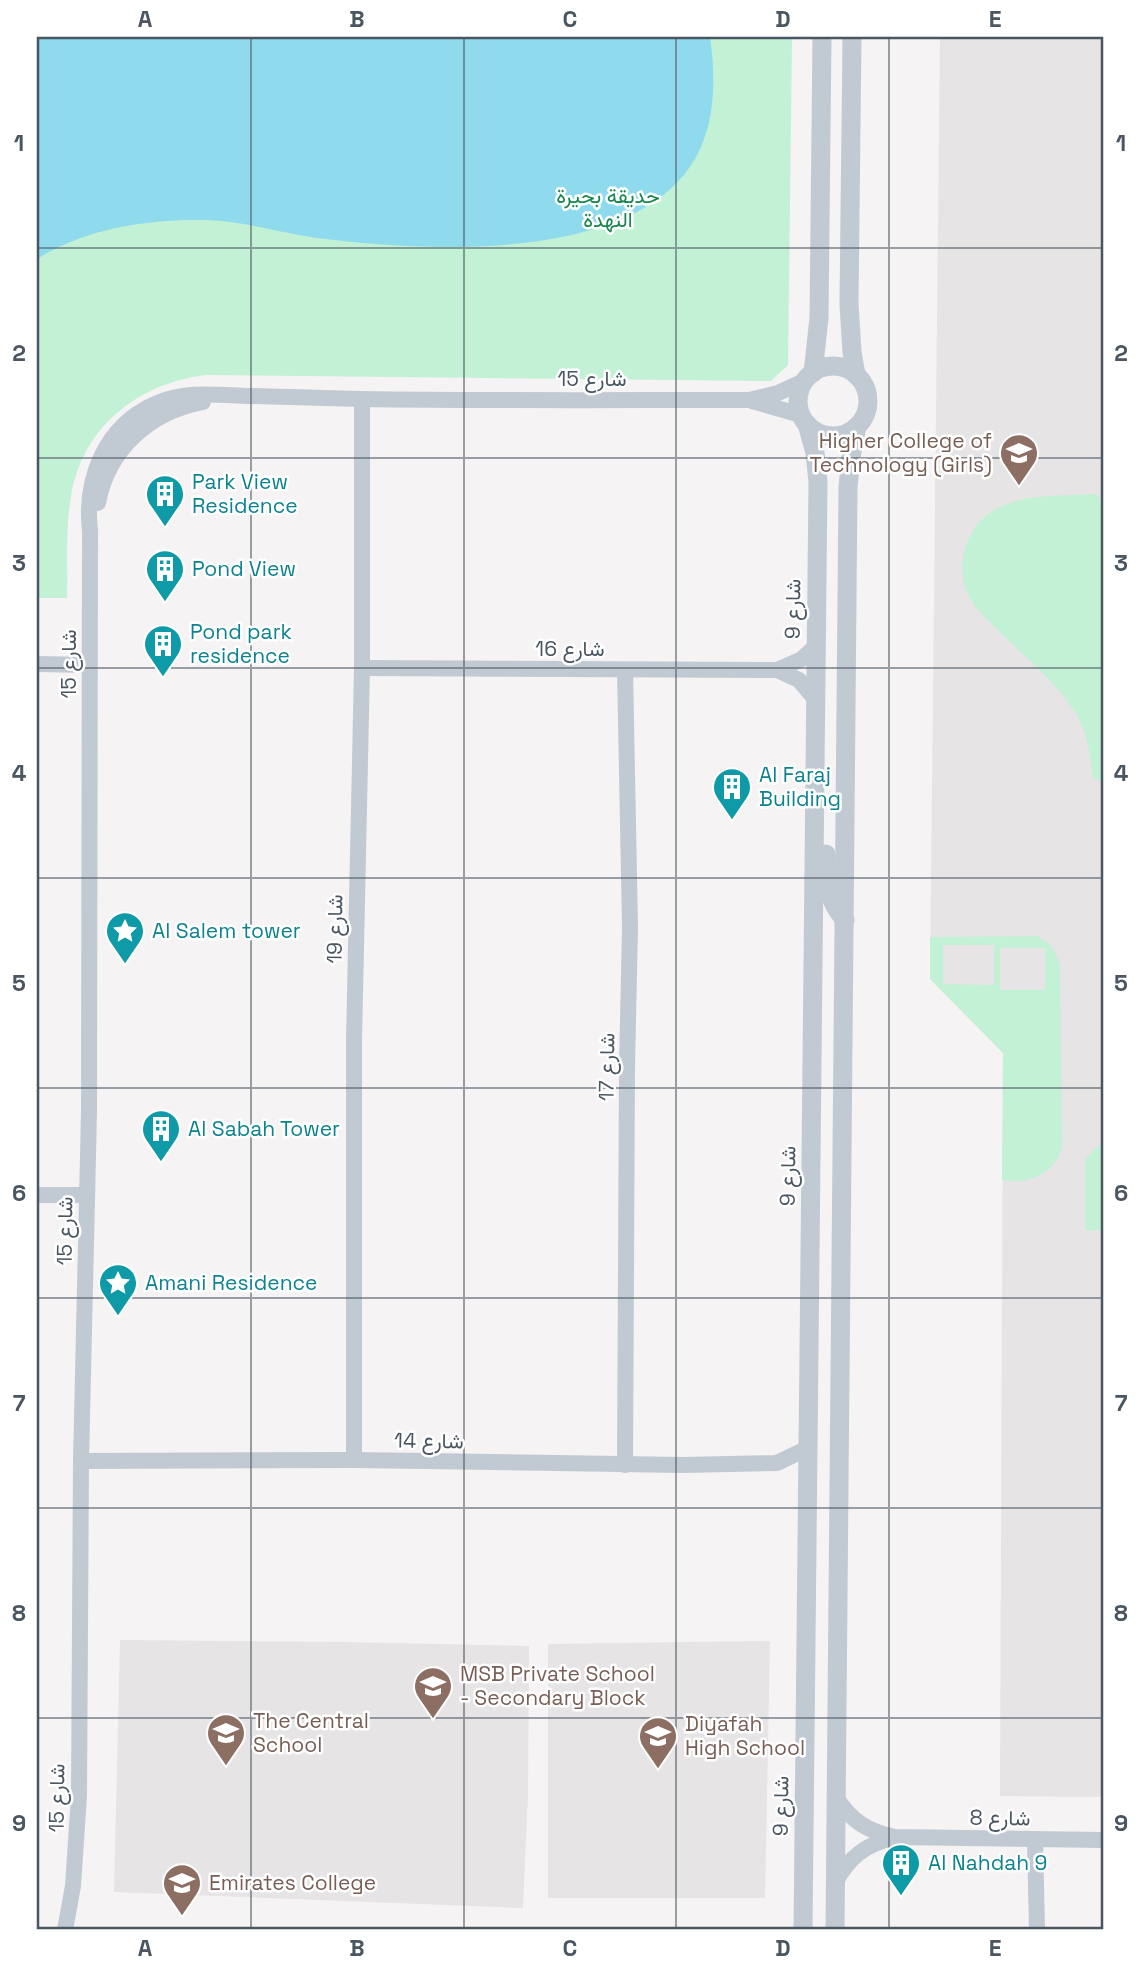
<svg xmlns="http://www.w3.org/2000/svg" width="1140" height="1967" font-family="'Space Grotesk',Vazirmatn,sans-serif">
	<style>
		.education { fill: #e6e4e5 }
		.green { fill: #c3f1d5; fill-rule: evenodd }
		.water { fill: #90daee }
		.lines { fill: none; stroke-linecap: round; stroke-linejoin: round }
		.minor { stroke: #c1cad2; stroke-width: 16 }
		.tertiary { stroke: #c1cad2; stroke-width: 19 }
		.grid { fill: none; stroke: #4a5661; stroke-width: 2; stroke-opacity: 0.55 }
		.labels { text-anchor: middle; stroke-width: 5; stroke-linejoin: round; paint-order: stroke }
		.park-label { font-size: 21px; fill: #17864f; stroke: #fff }
		.street-label { font-size: 21px; fill: #4a5661; stroke: #fff }
		.education-label { font-size: 21px; fill: #785e54; stroke: #fff; text-anchor: start }
		.culture-label { font-size: 21px; fill: #0d838f; stroke: #fff; text-anchor: start }
		.neatline { fill: none; stroke: #4a5661; stroke-width: 2.5 }
		.grid-label { font-size: 23px; text-anchor: middle; font-weight: bold; fill: #4a5661 }
	</style>
	<rect width="100%" height="100%" fill="#f5f3f3"/>
	<!-- education -->
	<g class="education">
		<path d="M940,37H1103V1797L1000,1796L1003,1053L930,979Z"/>
		<path d="M120,1640L341,1642L529,1646L528,1794L523,1908L114,1892Z"/>
		<path d="M770,1641L765,1898H548V1644Z"/>
	</g>
	<!-- green -->
	<g class="green">
		<path d="M37,37H792L788,365L771,381L205,375C138,384 83,426 71,496C65,529 68,565 67,598H37Z"/>
		<path d="M1096,494L1103,502V782L1093,778C1090,756 1088,732 1075,712C1058,684 1023,655 999,631C989,621 978,612 971,600C960,581 959,558 969,538C992,490 1051,497 1096,494Z"/>
		<path d="M1037,936C1050,943 1057,951 1060,966L1062,1146C1056,1174 1028,1185 1002,1180L1003,1053L930,979V937ZM943,945H994V985L943,984ZM1000,948H1045V990H1000Z"/>
		<path d="M1103,1142V1230H1085V1159Z"/>
	</g>
	<!-- water -->
	<path class="water" d="M37,37H710C715,73 716,112 701,147C650,264 431,252 326,239C285,235 247,221 205,220C148,219 86,228 37,259Z"/>
	<g class="lines">
		<!-- minor -->
		<g class="minor">
			<path d="M752,401L801,415"/>
			<path d="M98,503C108,449 150,412 203,402"/>
			<path d="M37,664L89,665"/>
			<path d="M362,668L777,670L799,680L815,699"/>
			<path d="M777,670L802,659L815,647"/>
			<path d="M37,1195H86"/>
			<path d="M354,1460V1041L362,668V399"/>
			<path d="M81,1461L354,1460L683,1465L777,1463L808,1448"/>
			<path d="M625,1465L627,1067L630,927L625,670"/>
			<path d="M836,1797C850,1820 868,1832 895,1837L1103,1840"/>
			<path d="M1035,1840L1037,1930"/>
			<path d="M836,1882C848,1858 866,1844 893,1838"/>
			<path d="M65,1930L73,1886L79,1796L81,1461L89,1112L90,531C84,479 105,426 155,404C186,390 217,395 250,396C287,397 324,398 361,399C490,401 620,400 749,400L778,393L804,381"/>
		</g>
		<!-- tertiary -->
		<g class="tertiary">
			<path d="M852,37L849,304L852,352L856,375"/>
			<circle cx="833" cy="401" r="35"/>
			<path d="M813,373L819,318L822,37"/>
			<path d="M826,854C826,880 827,900 845,920"/>
			<path d="M803,1930L818,482L815,453L807,424"/>
			<path d="M835,1930L848,487L851,457L857,426"/>
		</g>
	</g>
	<!-- grid -->
	<path class="grid" d="M251,37V1930M464,37V1930M676,37V1930M889,37V1930M37,248H1103M37,458H1103M37,668H1103M37,878H1103M37,1088H1103M37,1298H1103M37,1508H1103M37,1718H1103"/>
	<!-- icons -->
	<defs>
		<symbol id="university-pin" viewBox="-11 -11 22 30"><path d="M0 17L-7.5 6A9.5 9.5 0 1 1 7.5 6Z" fill="#8d6e63" stroke="#fff"/><path d="M0-5L7-2L0 1L-7-2ZM-4 1L0 2.5L4 1V4Q0 6-4 4Z" fill="#fff"/></symbol>
		<symbol id="building-pin" viewBox="-11 -11 22 30"><path d="M0 17L-7.5 6A9.5 9.5 0 1 1 7.5 6Z" fill="#0f9aa8" stroke="#fff"/><path d="M-4-6H4V6H1V3H-1V6H-4ZM-2.5-4.3h1.7v1.8h-1.7ZM.8-4.3h1.7v1.8H.8ZM-2.5-1h1.7V.8h-1.7ZM.8-1h1.7V.8H.8Z" fill="#fff"/></symbol>
		<symbol id="sight-pin" viewBox="-11 -11 22 30"><path d="M0 17L-7.5 6A9.5 9.5 0 1 1 7.5 6Z" fill="#0f9aa8" stroke="#fff"/><path d="M0-6L1.8-2.2L6-1.7L2.9 1.2L3.7 5.4L0 3.3L-3.7 5.4L-2.9 1.2L-6-1.7L-1.8-2.2Z" fill="#fff"/></symbol>
		<symbol id="school-pin" viewBox="-11 -11 22 30"><path d="M0 17L-7.5 6A9.5 9.5 0 1 1 7.5 6Z" fill="#8d6e63" stroke="#fff"/><path d="M0-5L7-2L0 1L-7-2ZM-4 1L0 2.5L4 1V4Q0 6-4 4Z" fill="#fff"/></symbol>
	</defs>
	<g fill-rule="evenodd">
		<use href="#university-pin" x="997" y="431" width="44" height="60"/>
		<use href="#building-pin" x="143" y="472" width="44" height="60"/>
		<use href="#building-pin" x="143" y="547" width="44" height="60"/>
		<use href="#building-pin" x="141" y="622" width="44" height="60"/>
		<use href="#building-pin" x="710" y="765" width="44" height="60"/>
		<use href="#sight-pin" x="103" y="909" width="44" height="60"/>
		<use href="#building-pin" x="139" y="1107" width="44" height="60"/>
		<use href="#sight-pin" x="96" y="1261" width="44" height="60"/>
		<use href="#school-pin" x="411" y="1664" width="44" height="60"/>
		<use href="#school-pin" x="204" y="1711" width="44" height="60"/>
		<use href="#school-pin" x="636" y="1714" width="44" height="60"/>
		<use href="#building-pin" x="879" y="1841" width="44" height="60"/>
		<use href="#university-pin" x="160" y="1861" width="44" height="60"/>
	</g>
	<g class="labels">
		<!-- park labels -->
		<g class="park-label">
			<text x="608" y="203">حديقة بحيرة<tspan x="608" dy="24">النهدة</tspan></text>
		</g>
		<!-- street labels -->
		<g class="street-label">
			<text x="592" y="386">شارع 15</text>
			<text transform="translate(793 609) rotate(-89)" y="7">شارع 9</text>
			<text x="570" y="656">شارع 16</text>
			<text transform="translate(69 664) rotate(-90)" y="7">شارع 15</text>
			<text transform="translate(335 929) rotate(-89)" y="7">شارع 19</text>
			<text transform="translate(607 1067) rotate(-89)" y="7">شارع 17</text>
			<text transform="translate(788 1176) rotate(-89)" y="7">شارع 9</text>
			<text transform="translate(65 1231) rotate(-89)" y="7">شارع 15</text>
			<text transform="translate(429 1441) rotate(1)" y="7">شارع 14</text>
			<text transform="translate(57 1798) rotate(-89)" y="7">شارع 15</text>
			<text transform="translate(781 1806) rotate(-89)" y="7">شارع 9</text>
			<text transform="translate(1000 1818) rotate(1)" y="7">شارع 8</text>
		</g>
		<!-- education labels -->
		<g class="education-label">
			<text x="992" y="448" text-anchor="end">Higher College of<tspan x="992" dy="24">Technology (Girls)</tspan></text>
			<text x="460" y="1681">MSB Private School<tspan x="460" dy="24">- Secondary Block</tspan></text>
			<text x="253" y="1728">The Central<tspan x="253" dy="24">School</tspan></text>
			<text x="685" y="1731">Diyafah<tspan x="685" dy="24">High School</tspan></text>
			<text x="209" y="1890">Emirates College</text>
		</g>
		<!-- culture labels -->
		<g class="culture-label">
			<text x="192" y="489">Park View<tspan x="192" dy="24">Residence</tspan></text>
			<text x="192" y="576">Pond View</text>
			<text x="190" y="639">Pond park<tspan x="190" dy="24">residence</tspan></text>
			<text x="759" y="782">Al Faraj<tspan x="759" dy="24">Building</tspan></text>
			<text x="152" y="938">Al Salem tower</text>
			<text x="188" y="1136">Al Sabah Tower</text>
			<text x="145" y="1290">Amani Residence</text>
			<text x="928" y="1870">Al Nahdah 9</text>
		</g>
	</g>
	<!-- border -->
	<rect width="1140" height="1967" fill="none" stroke="#ffffff" stroke-width="77"/>
	<rect x="38" y="38" width="1064" height="1890" class="neatline"/>
	<g class="grid-label">
		<text x="145" y="27">A</text>
		<text x="357" y="27">B</text>
		<text x="570" y="27">C</text>
		<text x="783" y="27">D</text>
		<text x="995" y="27">E</text>
		<text x="19" y="151">1</text>
		<text x="1121" y="151">1</text>
		<text x="19" y="361">2</text>
		<text x="1121" y="361">2</text>
		<text x="19" y="571">3</text>
		<text x="1121" y="571">3</text>
		<text x="19" y="781">4</text>
		<text x="1121" y="781">4</text>
		<text x="19" y="991">5</text>
		<text x="1121" y="991">5</text>
		<text x="19" y="1201">6</text>
		<text x="1121" y="1201">6</text>
		<text x="19" y="1411">7</text>
		<text x="1121" y="1411">7</text>
		<text x="19" y="1621">8</text>
		<text x="1121" y="1621">8</text>
		<text x="19" y="1831">9</text>
		<text x="1121" y="1831">9</text>
		<text x="145" y="1956">A</text>
		<text x="357" y="1956">B</text>
		<text x="570" y="1956">C</text>
		<text x="783" y="1956">D</text>
		<text x="995" y="1956">E</text>
	</g>
</svg>
